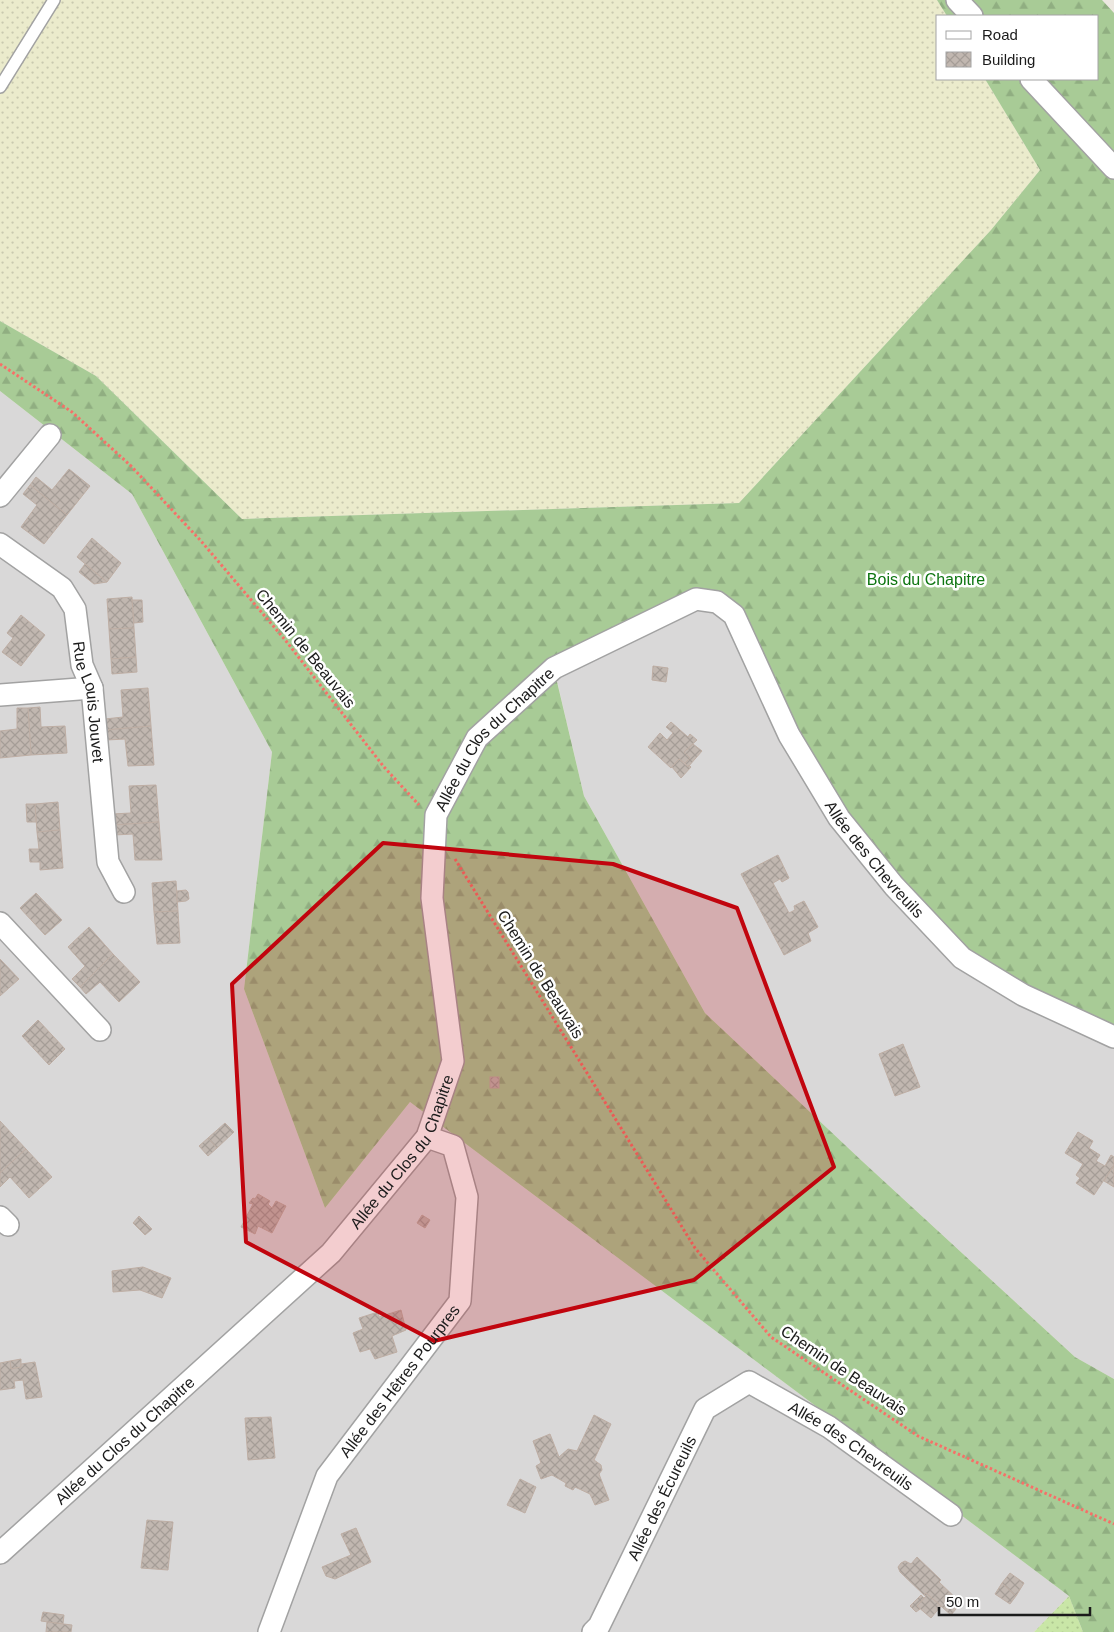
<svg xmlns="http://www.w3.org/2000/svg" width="1114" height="1632" font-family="Helvetica,sans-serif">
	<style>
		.residential { fill: #d9d8d8 }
		.farmland { fill: url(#farmland-dots) }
		.grass { fill: url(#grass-dots) }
		.forest { fill: url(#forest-firs) }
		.building { fill: url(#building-cross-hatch); stroke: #beaea4 }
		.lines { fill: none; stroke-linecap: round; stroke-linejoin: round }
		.lane-casing { stroke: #a2a2a2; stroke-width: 14 }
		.street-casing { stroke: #a2a2a2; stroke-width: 24 }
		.path { stroke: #f67068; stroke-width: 3; stroke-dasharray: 2.5 2.5; stroke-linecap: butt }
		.lane { stroke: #fff; stroke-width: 11 }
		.street { stroke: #fff; stroke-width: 21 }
		.marked { fill: #c1050e; fill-opacity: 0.2; stroke: #c1050e; stroke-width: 4; stroke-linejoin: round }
		.labels { text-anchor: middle; stroke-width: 5; stroke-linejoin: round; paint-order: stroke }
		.park-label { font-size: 16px; fill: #0e7511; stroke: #fff }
		.street-label { font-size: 16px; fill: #1b1b1b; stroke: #fff }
	</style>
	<defs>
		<pattern id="farmland-dots" width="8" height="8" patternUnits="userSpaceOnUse" patternTransform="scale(1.25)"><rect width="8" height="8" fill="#ebebcc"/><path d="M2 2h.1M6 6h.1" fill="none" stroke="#c9c9af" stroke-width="1.8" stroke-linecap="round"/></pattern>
		<pattern id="grass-dots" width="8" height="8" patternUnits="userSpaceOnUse" patternTransform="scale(1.25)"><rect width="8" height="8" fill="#c9e6a7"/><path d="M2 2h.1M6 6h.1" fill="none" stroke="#acc58f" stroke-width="1.8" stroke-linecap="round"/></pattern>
		<pattern id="forest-firs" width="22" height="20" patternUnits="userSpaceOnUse" patternTransform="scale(1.25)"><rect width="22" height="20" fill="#a8cb96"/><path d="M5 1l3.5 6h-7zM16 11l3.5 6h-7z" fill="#90ae81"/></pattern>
		<pattern id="building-cross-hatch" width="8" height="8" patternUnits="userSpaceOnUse" patternTransform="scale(1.25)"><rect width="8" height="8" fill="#c1b7b0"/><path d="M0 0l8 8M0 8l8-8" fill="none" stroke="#a59d97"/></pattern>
	</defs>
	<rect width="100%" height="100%" fill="#ede8e1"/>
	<!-- residential -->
	<g class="residential">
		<path d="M0,391L132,494L272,752L244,989L325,1208L410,1102L1069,1596L1034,1632H0Z"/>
		<path d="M717,602L1114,1037V1379L1075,1357L862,1161L705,1013L584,796L554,668Z"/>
	</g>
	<!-- farmland -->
	<path class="farmland" d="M0,0H937L947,16H938V79H985L1040,170L991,230L739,503L242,519L96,376L0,321Z"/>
	<!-- grass -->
	<path class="grass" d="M1069,1596L1083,1632H1034Z"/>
	<!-- forest -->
	<path class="forest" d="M937,0H1102L1114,13V1037L962,958L839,817L717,602L554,669L584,796L705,1013L862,1161L1075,1357L1114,1379V1632H1083L1069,1596L410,1102L325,1208L244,989L272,752L132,494L0,391V321L96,376L242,519L739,503L991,230L1040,170L985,79H1098V16H947Z"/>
	<!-- building -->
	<g class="building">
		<path d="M69,469L90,486L67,515L30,485L36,477L52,490Z"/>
		<path d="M30,485L67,515L44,544L21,527L37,505L23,494Z"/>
		<path d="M92,538L121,563L107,582L77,557Z"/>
		<path d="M85,564L107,582L94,584L79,572Z"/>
		<path d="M132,597L134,628L109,629L107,599Z"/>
		<path d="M132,600H142L143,622L134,623Z"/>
		<path d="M21,615L45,635L21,666L2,652L13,638L7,633Z"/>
		<path d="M134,628L136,657L111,659L109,629Z"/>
		<path d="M136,657L137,672L112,674L111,659Z"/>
		<path d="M653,666L668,668L666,682L652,680Z"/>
		<path d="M148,688L151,726L106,730L105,719L123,717L121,690Z"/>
		<path d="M40,707L41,727L65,726L67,753L31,755L28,708Z"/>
		<path d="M17,708H28L31,755L0,758V731L17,729Z"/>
		<path d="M671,722L688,737L690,734L697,740L684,752L690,758L685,763L679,759L671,768L648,747L660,733L667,740L673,733L666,727Z"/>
		<path d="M151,726L154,765L128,766L125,739L107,740L106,730Z"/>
		<path d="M693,744L702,751L688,767L685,763L690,758L684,752Z"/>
		<path d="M679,759L688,767L689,765L691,767L681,778L672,767Z"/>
		<path d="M156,785L159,822L113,825L112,814L131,813L129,786Z"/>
		<path d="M58,802L60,830L37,832L35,804Z"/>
		<path d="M26,804H35L36,822H27Z"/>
		<path d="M159,822L162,860H135L133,834L114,835L113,825Z"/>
		<path d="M60,830L63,868L40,870V862H30L29,849H39L37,832Z"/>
		<path d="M778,855L789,878L782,882L780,879L773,883L789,913L795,910L794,906L804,901L818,927L808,933L811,941L784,955L741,874Z"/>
		<path d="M176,881L178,911L154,912L152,883Z"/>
		<path d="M186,890L188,892L189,899L186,901L177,902V891Z"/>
		<path d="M36,893L62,920L45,935L20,908Z"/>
		<path d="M178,911L180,943L157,944L154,912Z"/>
		<path d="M89,927L113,954L80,987L72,979L85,966L68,947Z"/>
		<path d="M113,954L140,982L119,1002L100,982L86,994L80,987Z"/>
		<path d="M0,959L19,979L0,996Z"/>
		<path d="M38,1020L65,1049L49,1065L22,1036Z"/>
		<path d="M903,1044L920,1087L895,1096L879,1054Z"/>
		<rect x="490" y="1077" width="9" height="11"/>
		<path d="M0,1121L26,1149L0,1173Z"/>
		<path d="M225,1123L234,1132L217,1148L208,1138Z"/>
		<path d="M1078,1132L1093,1141L1089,1148L1100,1155L1096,1161L1105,1166L1111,1155L1114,1157V1165L1094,1195L1076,1183L1080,1178L1076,1175L1083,1164L1065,1153Z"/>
		<path d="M208,1138L217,1148L208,1156L199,1146Z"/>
		<path d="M26,1149L52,1177L29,1198L10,1177L0,1187V1173Z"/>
		<path d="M1114,1165V1187L1104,1181Z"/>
		<path d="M258,1194L270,1201L268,1204L272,1208L276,1201L286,1206L272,1233L258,1226L255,1234L241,1227L253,1204L249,1203L253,1198L255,1199Z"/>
		<path d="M422,1215L430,1220L425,1228L417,1223Z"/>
		<path d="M139,1216L152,1229L145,1235L133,1223Z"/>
		<path d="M143,1267L171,1278L162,1298L140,1290L113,1292L112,1271Z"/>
		<path d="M401,1310L406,1330L392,1336L397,1352L375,1359L370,1349L360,1352L353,1333L363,1329L359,1318L378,1312L379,1317Z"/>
		<path d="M21,1359V1367L11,1369L10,1361Z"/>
		<path d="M10,1361L11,1369L21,1367V1364L35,1362L42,1397L26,1399L23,1380L14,1381L15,1388L0,1390V1363Z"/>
		<path d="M594,1415L611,1424L594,1460L601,1465L602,1470L599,1474L609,1500L595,1505L590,1494L575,1487L573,1490L565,1486L566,1483L552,1475L541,1479L536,1466L541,1463L533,1441L550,1434L559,1457L568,1449L577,1451Z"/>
		<path d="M271,1417L275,1458L248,1460L245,1418Z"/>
		<path d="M520,1479L536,1487L525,1513L507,1505Z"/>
		<path d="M147,1520L173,1522L168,1570L141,1568Z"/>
		<path d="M356,1528L371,1562L335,1579L326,1576L322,1567L351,1555L341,1534Z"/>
		<path d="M917,1557L941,1580L939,1582L961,1603L951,1615L926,1593L924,1595L900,1572L898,1567L901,1563L905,1561L911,1564Z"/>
		<path d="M1010,1573L1024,1583L1016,1596L1002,1583Z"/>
		<path d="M1002,1583L1016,1596L1010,1604L995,1594Z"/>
		<path d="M926,1593L941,1606L931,1618L917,1606L926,1596L924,1595Z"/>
		<path d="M921,1595L924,1598L917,1606L920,1609L916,1612L910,1606Z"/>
		<path d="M43,1612L64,1615L63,1624L41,1621Z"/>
		<path d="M47,1622L72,1625L71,1632H46Z"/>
	</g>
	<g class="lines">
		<defs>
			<path id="lane" d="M0,87L54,0"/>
			<g id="street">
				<path d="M957,0L972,16"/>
				<path d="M1031,79L1114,168"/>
				<path d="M0,496L50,435"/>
				<path id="s1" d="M0,544L62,588L75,609L82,665L92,688L108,862L124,892"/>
				<path d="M0,695L92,688"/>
				<path d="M0,923L100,1030"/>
				<path d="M0,1217L8,1225"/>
				<path id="s2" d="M0,1553L331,1253L427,1137L453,1061L432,898L436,815L477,738L554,668L696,599L717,602L734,615L789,735L839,818L894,886L962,958L1023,995L1114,1037"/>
				<path id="s3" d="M269,1632L327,1476L460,1301L467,1197L453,1146L427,1137"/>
				<path id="s4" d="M593,1632L599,1626L705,1409L749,1382L829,1427L951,1515"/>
			</g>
		</defs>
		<!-- lane casing -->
		<use href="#lane" class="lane-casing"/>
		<!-- street casing -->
		<use href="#street" class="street-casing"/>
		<!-- path -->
		<g class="path">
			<path d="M0,364L72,412L131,466L201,541L286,641L384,767L419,805"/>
			<path d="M455,859L695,1248L771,1337L918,1436L1114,1524"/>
		</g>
		<!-- lane -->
		<use href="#lane" class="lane"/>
		<!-- street -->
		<use href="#street" class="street"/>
	</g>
	<!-- marked area -->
	<path class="marked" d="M383,843L613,864L737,908L834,1167L694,1280L434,1341L246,1242L232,984Z"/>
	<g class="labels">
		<!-- park labels -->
		<g class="park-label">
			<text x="926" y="585">Bois du Chapitre</text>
		</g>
		<!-- street labels -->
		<g class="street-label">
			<text transform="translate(306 648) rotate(51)" y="6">Chemin de Beauvais</text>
			<text dy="6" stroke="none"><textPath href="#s1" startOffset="195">Rue Louis Jouvet</textPath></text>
			<text dy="6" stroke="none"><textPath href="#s2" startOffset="1022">Allée du Clos du Chapitre</textPath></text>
			<text dy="6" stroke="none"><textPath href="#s2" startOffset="1600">Allée des Chevreuils</textPath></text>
			<text transform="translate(541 974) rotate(58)" y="6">Chemin de Beauvais</text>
			<text dy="6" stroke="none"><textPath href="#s2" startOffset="572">Allée du Clos du Chapitre</textPath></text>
			<text transform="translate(844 1370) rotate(34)" y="6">Chemin de Beauvais</text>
			<text dy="6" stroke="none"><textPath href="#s3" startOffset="286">Allée des Hêtres Pourpres</textPath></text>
			<text dy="6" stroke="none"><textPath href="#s2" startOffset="168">Allée du Clos du Chapitre</textPath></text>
			<text dy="6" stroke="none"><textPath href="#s4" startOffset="422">Allée des Chevreuils</textPath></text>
			<text dy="6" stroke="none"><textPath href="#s4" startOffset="151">Allée des Écureuils</textPath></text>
		</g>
	</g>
	<!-- legend -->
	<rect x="936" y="15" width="162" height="65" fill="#ffffff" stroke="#a4a4a4"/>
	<rect x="946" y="31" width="25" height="8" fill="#ffffff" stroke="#a4a4a4"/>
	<text x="982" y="40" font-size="15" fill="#1b1b1b">Road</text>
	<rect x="946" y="52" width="25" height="15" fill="url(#building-cross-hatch)" stroke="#a4a4a4"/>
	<text x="982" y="65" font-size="15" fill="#1b1b1b">Building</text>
	<!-- scale -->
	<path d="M939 1607v8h151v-8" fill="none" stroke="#1b1b1b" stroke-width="2.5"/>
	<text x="946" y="1607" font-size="15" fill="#1b1b1b" stroke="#ffffff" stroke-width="4" paint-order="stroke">50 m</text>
</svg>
